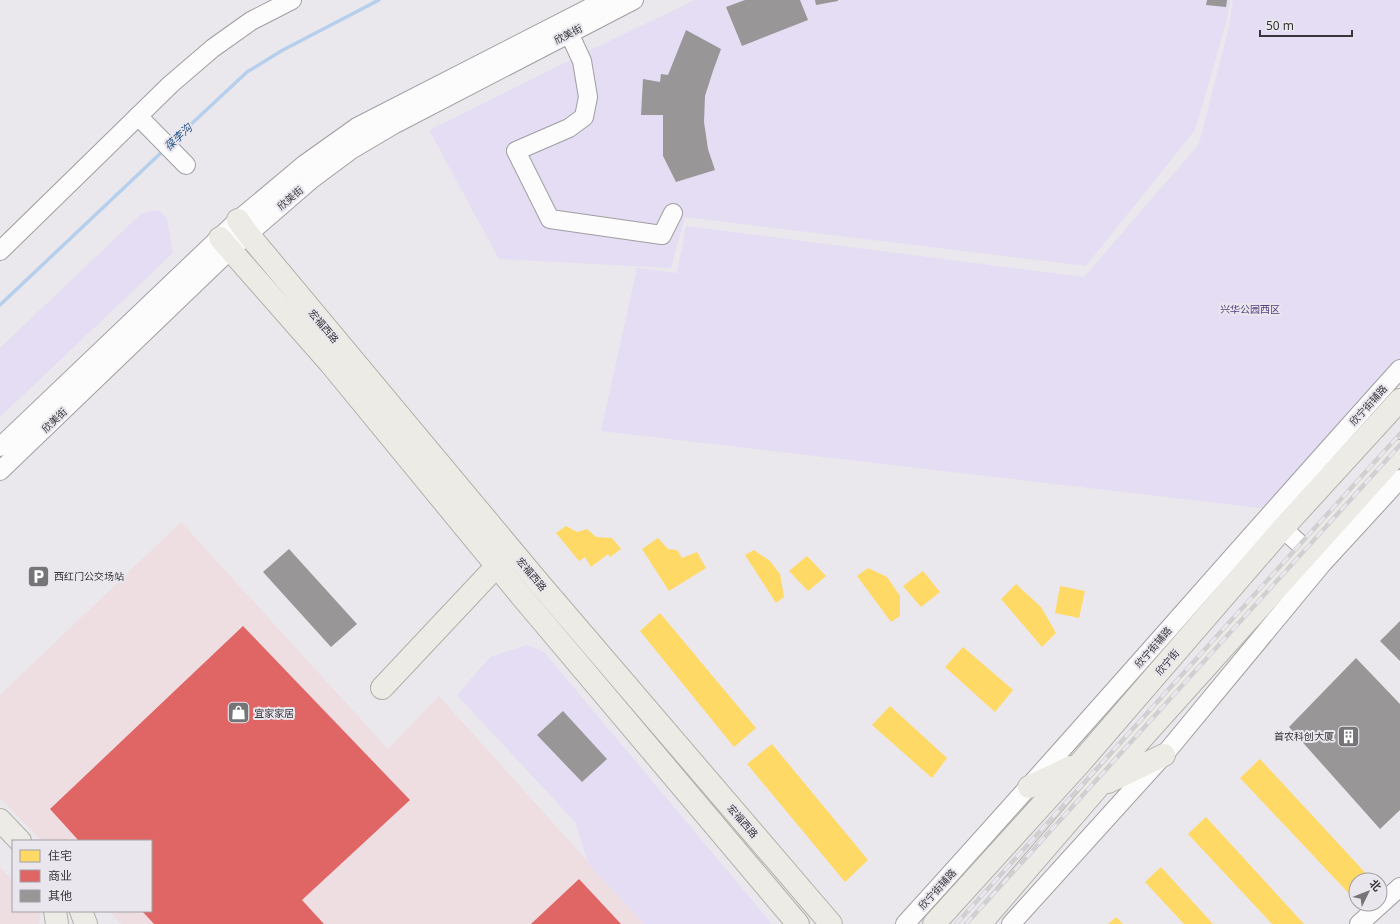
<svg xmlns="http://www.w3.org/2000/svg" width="1400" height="924" font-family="'Noto Sans','Noto Sans SC',sans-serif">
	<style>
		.commercial { fill: #eedee2 }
		.green { fill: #e4ddf3 }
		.homes { fill: #ffd966 }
		.shops { fill: #e06666 }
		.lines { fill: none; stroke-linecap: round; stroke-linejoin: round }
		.stream { stroke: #b6cfed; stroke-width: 3.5 }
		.building { fill: #989697 }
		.minor-casing { stroke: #a09ea1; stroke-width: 20 }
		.major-casing { stroke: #b2b0a9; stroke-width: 24 }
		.minor { stroke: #fcfcfc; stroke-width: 18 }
		.major { stroke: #ecebe6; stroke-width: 22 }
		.rail-casing { stroke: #d0cfd1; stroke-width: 4.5 }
		.rail { stroke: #e9e7ed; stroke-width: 3; stroke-dasharray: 9; stroke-linecap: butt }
		.labels { text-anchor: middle; stroke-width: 4; stroke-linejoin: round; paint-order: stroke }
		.street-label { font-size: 10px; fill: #363538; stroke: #e9e7ed }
		.park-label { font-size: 10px; fill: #5a4280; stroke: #e9e7ed }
		.poi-label { font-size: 10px; fill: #363538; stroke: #e9e7ed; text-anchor: start }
		.water-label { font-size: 11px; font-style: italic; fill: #26558a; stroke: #e9e7ed }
	</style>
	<rect width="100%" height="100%" fill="#eae8ec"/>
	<!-- commercial -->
	<g class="commercial">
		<path d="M181,522L388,749L439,696L644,924H121L109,911H151V841H42L0,798V695Z"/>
		<path d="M0,867L13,881V911H41L39,924H0Z"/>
	</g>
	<!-- green -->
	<g class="green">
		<path d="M695,0H1230L1227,20L1195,130L1086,266L685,217L671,268L499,259L429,130L601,45Z"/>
		<path d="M1233,0H1400V361L1269,509L601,431L637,268L677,273L686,226L1084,277L1199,144L1229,26Z"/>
		<path d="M159,210L167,219L173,253L0,417V348L142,213Z"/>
		<path d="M527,645L544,652L772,924H644L589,865L575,822L457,695L490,657Z"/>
	</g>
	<!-- homes -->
	<g class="homes">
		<path d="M566,526L577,532L587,529L596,537L612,538L621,549L610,557L608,554L591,567L585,557L579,561L556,533Z"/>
		<path d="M658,538L668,549L677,550L682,558L697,552L706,568L669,591L642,549Z"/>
		<path d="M754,550L770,561L780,574L784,597L776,603L745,555Z"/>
		<path d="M807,556L826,576L808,591L789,571Z"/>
		<path d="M868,568L887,577L900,596V616L891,622L857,576Z"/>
		<path d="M923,571L940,592L921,607L903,586Z"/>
		<path d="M1016,584L1041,607L1056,633L1042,647L1001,599Z"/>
		<path d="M1060,586L1085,591L1079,618L1055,613Z"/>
		<path d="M660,613L756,728L734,747L640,631Z"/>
		<path d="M963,647L1013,690L995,712L945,667Z"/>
		<path d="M890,706L947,758L932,778L872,725Z"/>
		<path d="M772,744L868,860L845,882L747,764Z"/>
		<path d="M1260,759L1372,880H1356V901L1240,778Z"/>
		<path d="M1206,817L1304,924H1272L1188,834Z"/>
		<path d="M1161,867L1213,924H1184L1145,882Z"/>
		<path d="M1116,917L1123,924H1108Z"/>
	</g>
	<!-- shops -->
	<g class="shops">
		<path d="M243,626L410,800L302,900L324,924H154L142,911H151V841H79L50,809Z"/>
		<path d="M579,879L621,924H531Z"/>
	</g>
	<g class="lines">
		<!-- stream -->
		<g class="stream">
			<path d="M172,142L247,72L283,50L379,0"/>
			<path d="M0,305L165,149"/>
		</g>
	</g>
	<!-- building -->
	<g class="building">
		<path d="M745,0H800L808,20L742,46L726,7Z"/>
		<path d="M815,0H838V1L816,5Z"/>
		<path d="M1207,0H1227L1226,7L1206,5Z"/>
		<path d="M686,30L721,49L713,71L705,96L704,122L708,149L715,170L676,182L663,156V115H641L643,79L660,82L661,74L668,75Z"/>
		<path d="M289,549L357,624L331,647L263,572Z"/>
		<path d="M1400,621V661L1380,641Z"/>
		<path d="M1356,658L1400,704V810L1380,829L1289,727Z"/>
		<path d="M563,711L607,759L582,782L537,735Z"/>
	</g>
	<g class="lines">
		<defs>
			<g id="minor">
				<path d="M569,33L582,61L588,97L584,117L569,128L516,151L550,219L662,235L673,213"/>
				<path d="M138,116L186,165"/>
				<path d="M0,251L171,84L213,48L251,21L292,0"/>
				<path d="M0,447L238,220L305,164L357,127L605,0"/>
				<path d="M0,471L231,249L312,179L351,150L395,124L634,0"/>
				<path d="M1273,520L1320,562"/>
				<path d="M905,924C1072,741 1234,553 1400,369"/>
				<path d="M1011,924L1164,755L1322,564L1400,479"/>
				<path d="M1359,924L1400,887"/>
			</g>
			<g id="major">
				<path d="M238,220L248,234L539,583L831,924"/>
				<path d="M220,238L330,363L523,598L798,924"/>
				<path d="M382,688L507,555"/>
				<path d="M1108,782L1164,755"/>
				<path d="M1029,787L1071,767"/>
				<path d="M0,820L20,841"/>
				<path d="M55,911L57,924"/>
				<path d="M81,911L86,924"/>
				<path d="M934,924L1081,762L1283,528L1400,400"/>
				<path d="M980,924L1098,787L1400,451"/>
			</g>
		</defs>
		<!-- minor casing -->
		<use href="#minor" class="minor-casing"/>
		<!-- major casing -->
		<use href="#major" class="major-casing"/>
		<!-- minor -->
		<use href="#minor" class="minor"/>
		<!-- major -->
		<use href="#major" class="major"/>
		<defs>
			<g id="rail">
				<path d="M956,924L1400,434"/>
				<path d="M966,924L1400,445"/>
			</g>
		</defs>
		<!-- rail casing -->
		<use href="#rail" class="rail-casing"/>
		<!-- rail -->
		<use href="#rail" class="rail"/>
	</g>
	<!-- icons -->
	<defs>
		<symbol id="parking-square" viewBox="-11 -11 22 22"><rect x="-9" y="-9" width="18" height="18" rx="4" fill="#757477" stroke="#e9e7ed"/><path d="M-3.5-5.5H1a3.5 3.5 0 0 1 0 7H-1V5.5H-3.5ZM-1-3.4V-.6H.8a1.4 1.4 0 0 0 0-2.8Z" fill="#fff"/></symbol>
		<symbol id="shop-square" viewBox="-11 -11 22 22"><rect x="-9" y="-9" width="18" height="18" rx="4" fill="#757477" stroke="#e9e7ed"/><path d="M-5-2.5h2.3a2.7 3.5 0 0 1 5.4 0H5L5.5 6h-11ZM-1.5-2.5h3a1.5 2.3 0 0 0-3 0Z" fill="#fff"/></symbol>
		<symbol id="building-square" viewBox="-11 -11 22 22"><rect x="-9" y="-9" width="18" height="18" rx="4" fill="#757477" stroke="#e9e7ed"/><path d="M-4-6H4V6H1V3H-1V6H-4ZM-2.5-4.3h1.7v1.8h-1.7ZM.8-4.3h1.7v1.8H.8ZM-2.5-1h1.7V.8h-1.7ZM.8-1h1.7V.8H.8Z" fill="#fff"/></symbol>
	</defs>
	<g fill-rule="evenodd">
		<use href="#parking-square" x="26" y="564" width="25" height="25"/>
		<use href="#shop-square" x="226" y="700" width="25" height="25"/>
		<use href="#building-square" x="1336" y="724" width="25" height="25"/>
	</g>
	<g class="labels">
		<!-- street labels -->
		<g class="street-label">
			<text transform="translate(568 34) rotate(-27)" y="4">欣美街</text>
			<text transform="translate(290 198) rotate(-41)" y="4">欣美街</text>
			<text transform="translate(324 326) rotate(50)" y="4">宏福西路</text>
			<text transform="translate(1368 405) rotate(-48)" y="4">欣宁街辅路</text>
			<text transform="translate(54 420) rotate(-44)" y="4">欣美街</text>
			<text transform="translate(532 574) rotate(50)" y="4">宏福西路</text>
			<text transform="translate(1153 647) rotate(-49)" y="4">欣宁街辅路</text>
			<text transform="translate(1167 662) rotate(-49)" y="4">欣宁街</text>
			<text transform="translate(743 821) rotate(49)" y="4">宏福西路</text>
			<text transform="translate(937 889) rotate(-48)" y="4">欣宁街辅路</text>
		</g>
		<!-- park labels -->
		<g class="park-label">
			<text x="1250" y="313">兴华公园西区</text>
		</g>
		<!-- poi labels -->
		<g class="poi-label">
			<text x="54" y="580">西红门公交场站</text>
			<text x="254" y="717">宜家家居</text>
			<text x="1334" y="740" text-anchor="end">首农科创大厦</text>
		</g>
		<!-- water labels -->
		<g class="water-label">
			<text transform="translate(178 137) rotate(-43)" y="4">葆李沟</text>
		</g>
	</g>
	<!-- legend -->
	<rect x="12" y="840" width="140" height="72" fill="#e9e7ed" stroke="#a1a0a5"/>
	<rect x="20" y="850" width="20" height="12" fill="#ffd966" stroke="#a1a0a5"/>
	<text x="48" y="860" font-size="12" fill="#363538">住宅</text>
	<rect x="20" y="870" width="20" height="12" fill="#e06666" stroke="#a1a0a5"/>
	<text x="48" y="880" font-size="12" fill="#363538">商业</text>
	<rect x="20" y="890" width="20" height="12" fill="#989697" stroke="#a1a0a5"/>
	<text x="48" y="900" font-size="12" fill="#363538">其他</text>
	<!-- north arrow -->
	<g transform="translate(1368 892) rotate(47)"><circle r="19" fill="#e9e7ed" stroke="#a1a0a5"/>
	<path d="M0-3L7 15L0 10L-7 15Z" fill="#757477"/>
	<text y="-6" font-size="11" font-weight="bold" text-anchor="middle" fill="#363538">北</text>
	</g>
	<!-- scale -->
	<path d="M1260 30v6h92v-6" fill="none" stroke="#363538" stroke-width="2"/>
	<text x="1266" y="30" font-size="12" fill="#363538" stroke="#e9e7ed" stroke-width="3" paint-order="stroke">50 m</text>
</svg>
